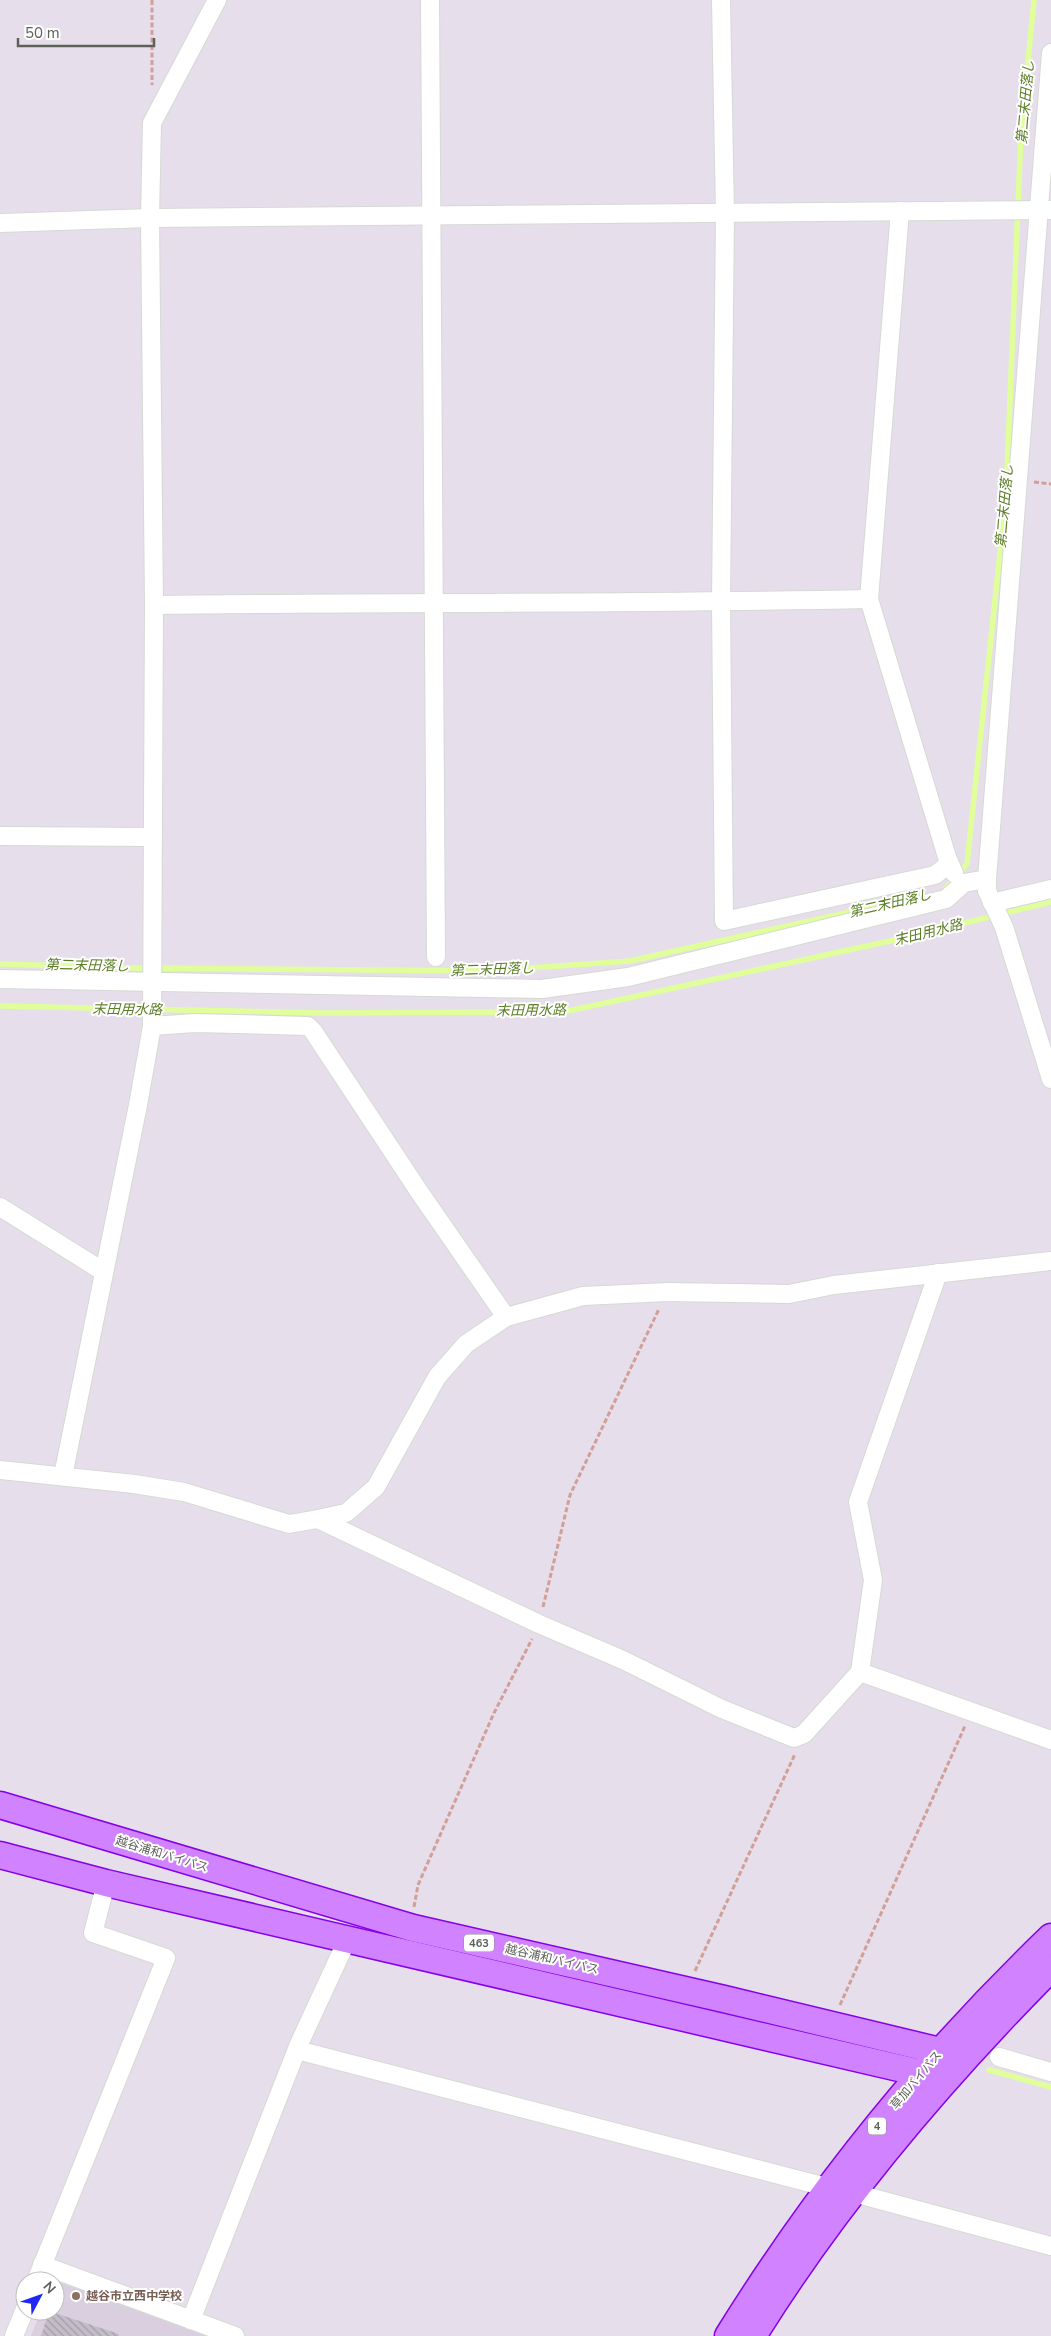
<svg xmlns="http://www.w3.org/2000/svg" width="1051" height="2336" font-family="'Nunito Sans','Noto Sans JP',sans-serif">
	<style>
		.education { fill: #d9cfde }
		.lines { fill: none; stroke-linecap: round; stroke-linejoin: round }
		.stream { stroke: #e0ff9b; stroke-width: 5.5 }
		.building { fill: url(#building-back-hatch) }
		.minor-casing { stroke: #d5dad2; stroke-width: 20 }
		.highway-casing { stroke: #8400ea; stroke-width: 29 }
		.path { stroke: #d19f97; stroke-width: 3; stroke-dasharray: 5 2.5; stroke-linecap: butt }
		.minor { stroke: #fff; stroke-width: 18 }
		.highway { stroke: #d082ff; stroke-width: 26 }
		.education-dot { fill: #8d6e63; stroke: #fff; stroke-width: 2 }
		.labels { text-anchor: middle; stroke-width: 4; stroke-linejoin: round; paint-order: stroke }
		.shield { fill: #fff; stroke: #8e908a; stroke-width: 1 }
		.shield-label { font-size: 11px; font-weight: bold; fill: #5d6158 }
		.street-label { font-size: 12px; fill: #5d6158; stroke: #fff }
		.education-label { font-size: 12px; font-weight: bold; fill: #785e54; stroke: #fff; text-anchor: start }
		.water-label { font-size: 14px; font-style: italic; fill: #5d7f28; stroke: #fff }
	</style>
	<defs>
		<pattern id="building-back-hatch" width="6" height="6" patternUnits="userSpaceOnUse" patternTransform="scale(1.25)"><rect width="6" height="6" fill="#c4bdc9"/><path d="M-1 5l2 2M0 0l6 6M5-1l2 2" fill="none" stroke="#a29da6"/></pattern>
	</defs>
	<rect width="100%" height="100%" fill="#e7deec"/>
	<!-- education -->
	<path class="education" d="M53,2280L208,2336H31L41,2311H55V2281Z"/>
	<g class="lines">
		<!-- stream -->
		<g class="stream">
			<path d="M945,889L967,864L1006,496L1021,133L1034,0"/>
			<path d="M0,964L138,968L487,971L630,961L913,898"/>
			<path d="M0,1006L323,1013L524,1012L573,1010L899,939L1051,902"/>
			<path d="M989,2070L1051,2087"/>
		</g>
	</g>
	<!-- building -->
	<path class="building" d="M49,2311L119,2334V2336H41Z"/>
	<g class="lines">
		<defs>
			<g id="minor">
				<path d="M430,0L436,957"/>
				<path d="M721,0L725,214L721,602L724,921L935,875L949,864"/>
				<path d="M1051,53L987,879V891L1004,927L1051,1079"/>
				<path d="M900,211L869,599L947,857L954,873"/>
				<path d="M0,223L150,218L1051,210"/>
				<path d="M154,605C392,602 631,604 869,599"/>
				<path d="M0,836L152,837"/>
				<path d="M992,903L1051,889"/>
				<path d="M0,979L542,989L628,977L946,899L964,883L987,879"/>
				<path d="M152,1026L195,1023L308,1026L313,1031L420,1193L506,1317"/>
				<path d="M0,1207L104,1272"/>
				<path d="M0,1470L134,1484L184,1492L289,1524L318,1519L346,1513L376,1487L437,1377L466,1344L506,1317L583,1296L667,1292L789,1294L834,1285L1051,1261"/>
				<path d="M63,1476L138,1105L152,1026L154,605L150,218L152,123L217,0"/>
				<path d="M318,1519L539,1624L623,1660L722,1709L794,1738L804,1734L860,1672L873,1580L858,1502L938,1273"/>
				<path d="M860,1672L1051,1740"/>
				<path d="M297,2050L830,2188"/>
				<path d="M999,2057L1051,2072"/>
				<path d="M854,2193L1051,2246"/>
				<path d="M42,2265L235,2336"/>
				<path d="M36,2281L166,1958L93,1933L106,1883"/>
				<path d="M191,2320L299,2044L348,1938"/>
				<path d="M14,2336L25,2309"/>
			</g>
			<g id="highway">
				<path d="M0,1805L413,1928L724,1999L965,2057"/>
				<path d="M0,1855L106,1883L946,2079"/>
				<path d="M728,2336C818,2191 928,2055 1051,1937"/>
				<path d="M753,2336C836,2202 940,2080 1051,1968"/>
			</g>
		</defs>
		<!-- minor casing -->
		<use href="#minor" class="minor-casing"/>
		<!-- highway casing -->
		<use href="#highway" class="highway-casing"/>
		<!-- path -->
		<g class="path">
			<path d="M152,0V85"/>
			<path d="M1034,482L1051,484"/>
			<path d="M543,1607L570,1495L659,1309"/>
			<path d="M414,1907L418,1885L494,1713L532,1639"/>
			<path d="M695,1971L795,1754"/>
			<path d="M840,2005L965,1726"/>
		</g>
		<!-- minor -->
		<use href="#minor" class="minor"/>
		<!-- highway -->
		<use href="#highway" class="highway"/>
	</g>
	<!-- markers -->
	<circle class="education-dot" cx="76" cy="2296" r="5"/>
	<g class="labels">
		<!-- shield labels -->
		<g class="shield">
			<rect x="464" y="1934.5" width="30" height="17" rx="4"/>
			<rect x="868" y="2117.5" width="18" height="17" rx="4"/>
		</g>
		<g class="shield-label">
			<text x="479" y="1947">463</text>
			<text x="877" y="2130">4</text>
		</g>
		<!-- street labels -->
		<g class="street-label">
			<text transform="translate(162 1854) rotate(17)" y="4">越谷浦和バイパス</text>
			<text transform="translate(552 1959) rotate(13)" y="4">越谷浦和バイパス</text>
			<text transform="translate(916 2080) rotate(-50)" y="4">草加バイパス</text>
		</g>
		<!-- education labels -->
		<g class="education-label">
			<text x="86" y="2300">越谷市立西中学校</text>
		</g>
		<!-- water labels -->
		<g class="water-label">
			<text transform="translate(1025 102) rotate(-85)" y="5">第二末田落し</text>
			<text transform="translate(1004 506) rotate(-85)" y="5">第二末田落し</text>
			<text transform="translate(890 903) rotate(-13)" y="5">第二末田落し</text>
			<text transform="translate(928 932) rotate(-14)" y="5">末田用水路</text>
			<text transform="translate(87 965) rotate(1)" y="5">第二末田落し</text>
			<text transform="translate(492 969) rotate(-2)" y="5">第二末田落し</text>
			<text transform="translate(127 1009) rotate(1)" y="5">末田用水路</text>
			<text transform="translate(531 1010) rotate(-1)" y="5">末田用水路</text>
		</g>
	</g>
	<!-- north arrow -->
	<g transform="translate(40 2296) rotate(49)"><circle r="24" fill="#ffffff" stroke="#bec0bc"/>
	<path d="M0-4L9 19L0 12L-9 19Z" fill="#1e28f2"/>
	<text y="-8" font-size="14" font-weight="bold" text-anchor="middle" fill="#5d6158">N</text>
	</g>
	<!-- scale -->
	<path d="M18 38v8h136v-8" fill="none" stroke="#5d6158" stroke-width="2.5"/>
	<text x="25" y="38" font-size="15" fill="#5d6158" stroke="#ffffff" stroke-width="4" paint-order="stroke">50 m</text>
</svg>
